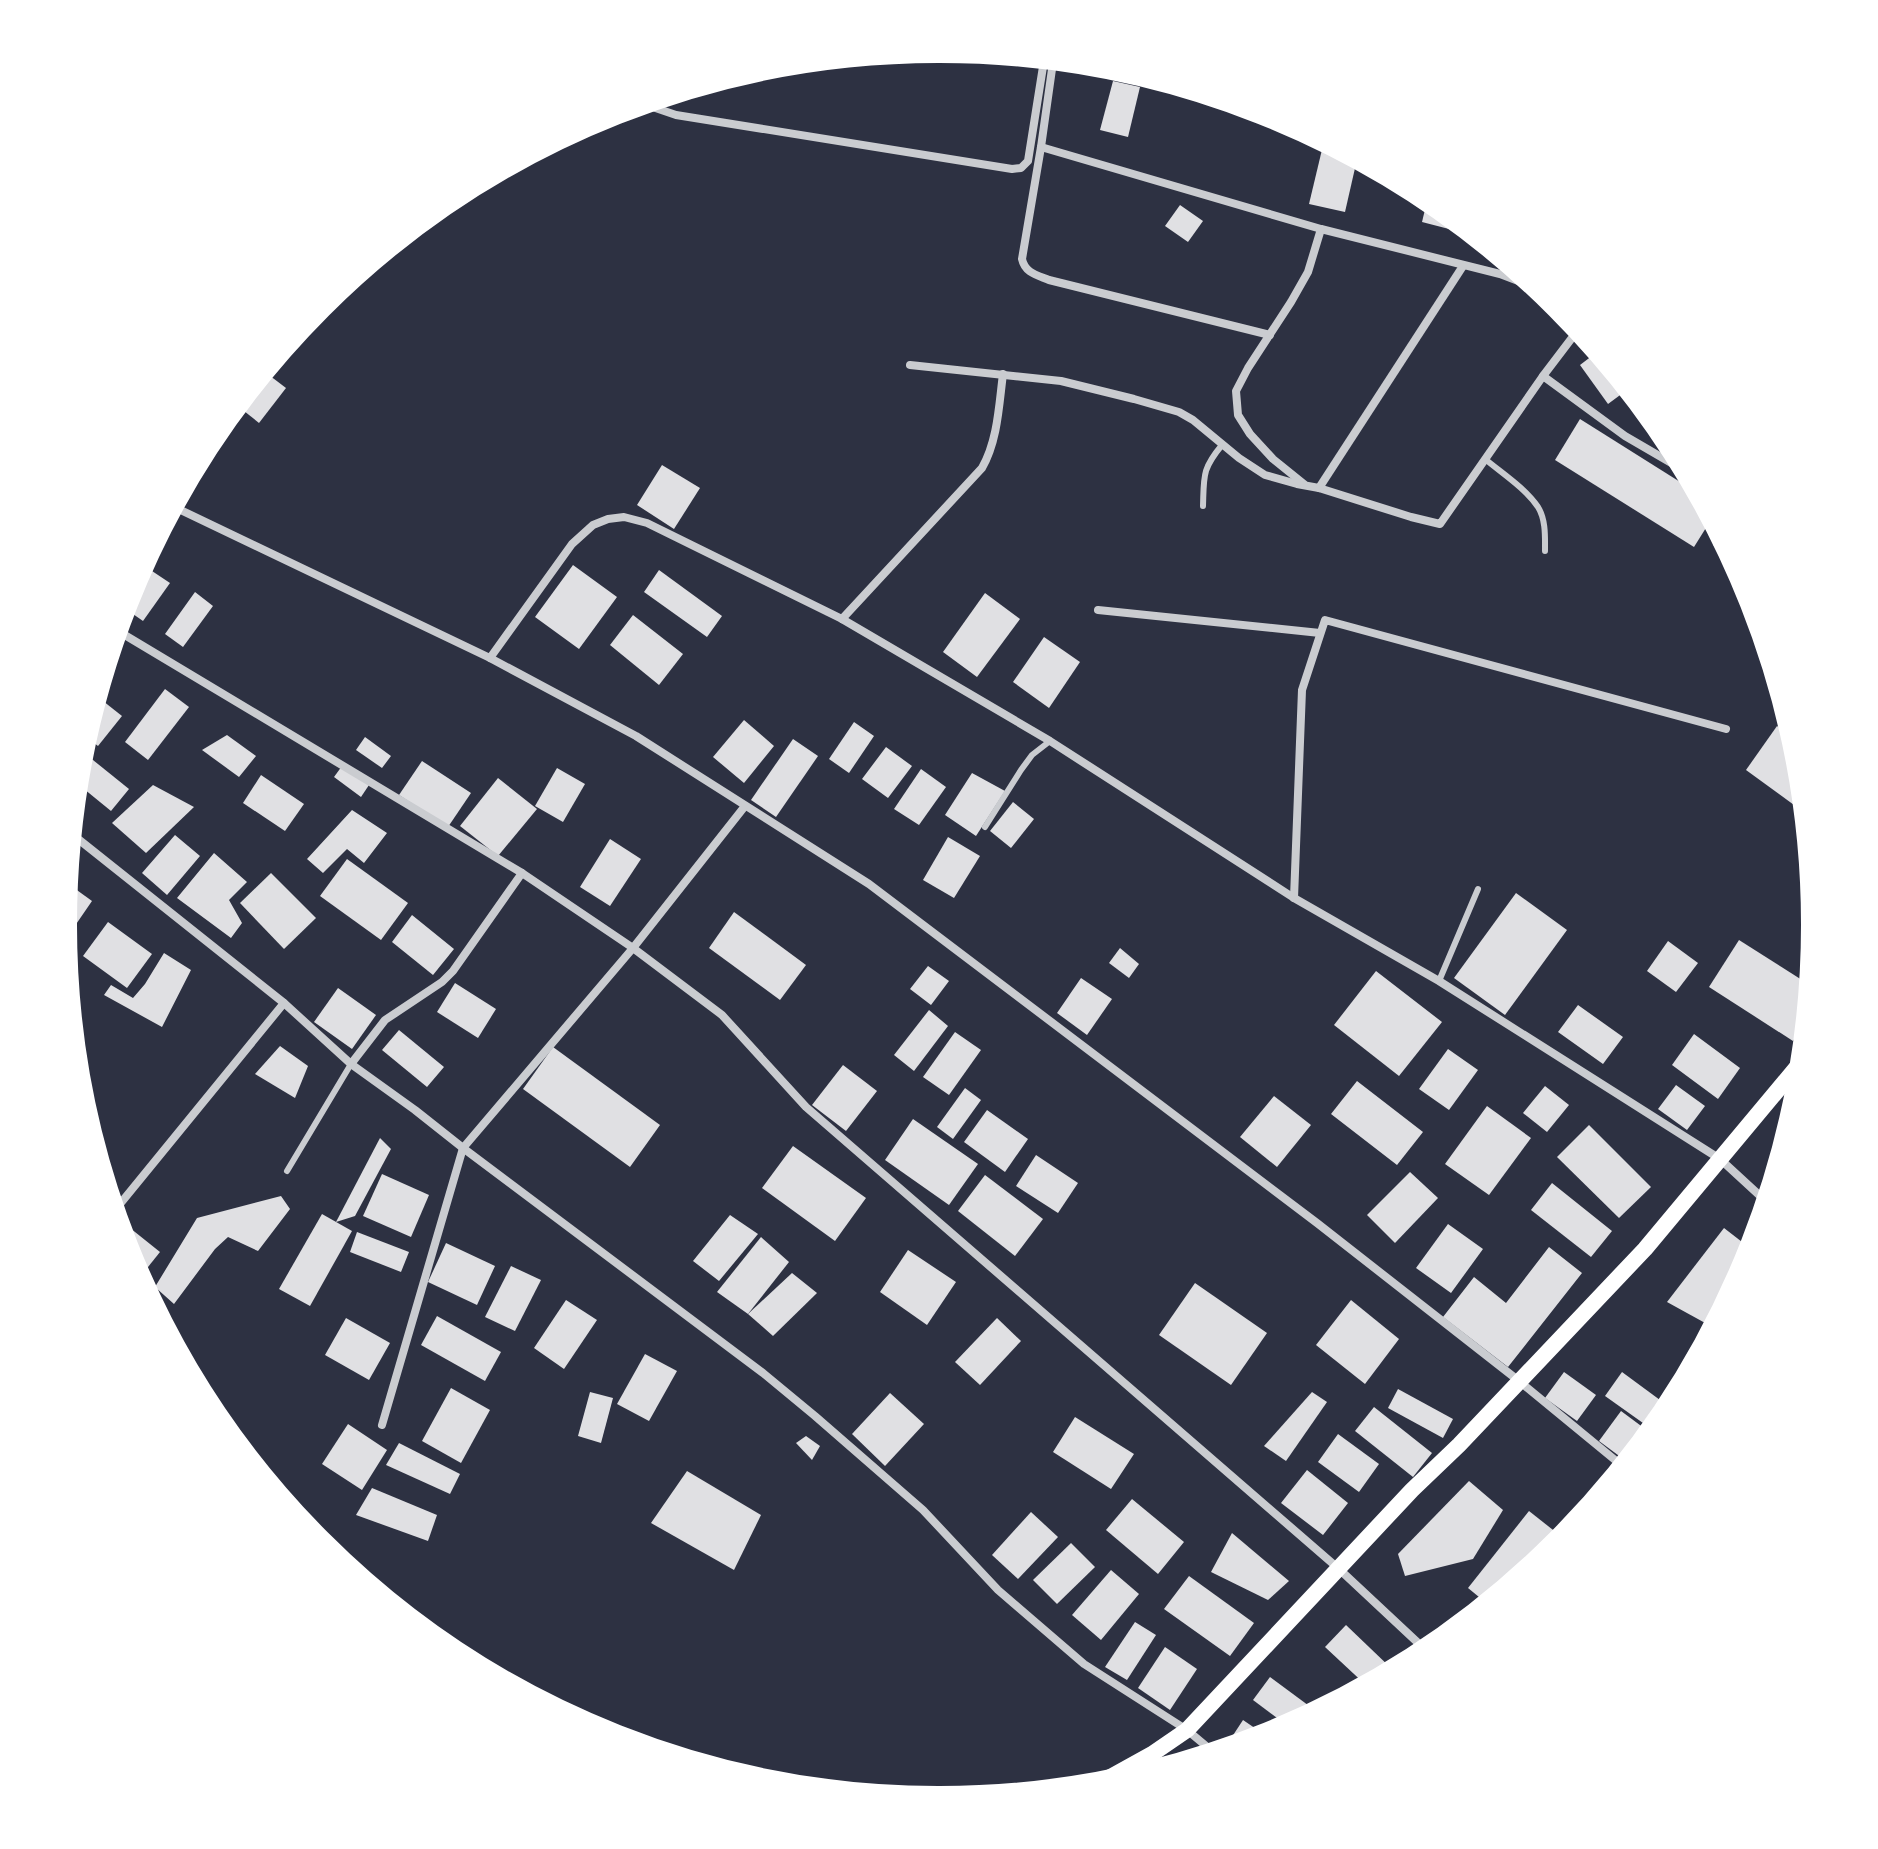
<svg xmlns="http://www.w3.org/2000/svg" width="1878" height="1849" font-family="Roboto,sans-serif">
	<style>
		.building { fill: #e0e0e3 }
		.lines { fill: none; stroke-linecap: round; stroke-linejoin: round }
		.service { stroke: #caccd0; stroke-width: 6 }
		.minor { stroke: #caccd0; stroke-width: 8 }
		.secondary { stroke: #fff; stroke-width: 16 }
		.rim { fill: none; stroke: #fff; stroke-width: 10 }
	</style>
	<rect width="100%" height="100%" fill="#2d3142"/>
	<!-- building -->
	<g class="building">
		<path d="M1113,81L1140,87L1128,137L1100,130Z"/>
		<path d="M1325,137L1358,155L1345,212L1309,204Z"/>
		<path d="M1429,193L1453,213L1449,229L1422,222Z"/>
		<path d="M1180,205L1203,221L1188,242L1165,226Z"/>
		<path d="M1601,349L1631,387L1608,404L1580,365Z"/>
		<path d="M261,369L286,388L259,423L234,403Z"/>
		<path d="M1580,419L1704,497L1714,515L1694,547L1555,460Z"/>
		<path d="M662,465L700,488L674,529L637,505Z"/>
		<path d="M1722,530L1737,559L1713,545Z"/>
		<path d="M573,565L617,597L579,649L535,617Z"/>
		<path d="M146,567L170,583L143,621L120,605Z"/>
		<path d="M659,570L722,616L707,637L644,592Z"/>
		<path d="M195,592L213,606L183,647L165,634Z"/>
		<path d="M985,593L1020,619L977,677L943,652Z"/>
		<path d="M633,615L683,654L659,685L610,645Z"/>
		<path d="M1044,637L1080,662L1049,708L1013,682Z"/>
		<path d="M165,689L189,707L148,760L125,742Z"/>
		<path d="M103,701L122,716L98,746L81,733L84,723Z"/>
		<path d="M744,720L774,746L744,783L713,757Z"/>
		<path d="M854,722L874,736L849,773L829,759Z"/>
		<path d="M1777,726L1799,742L1803,753L1809,816L1746,770Z"/>
		<path d="M227,735L256,756L239,777L202,750Z"/>
		<path d="M365,737L391,756L382,768L356,750Z"/>
		<path d="M793,739L818,756L776,817L751,800Z"/>
		<path d="M886,747L912,766L888,798L862,779Z"/>
		<path d="M88,756L129,789L111,811L73,780V774Z"/>
		<path d="M422,761L471,793L448,827L399,795Z"/>
		<path d="M342,766L369,785L361,797L334,777Z"/>
		<path d="M557,768L585,784L563,822L535,806Z"/>
		<path d="M921,769L946,787L919,825L894,809Z"/>
		<path d="M972,773L1005,791L976,836L945,815Z"/>
		<path d="M261,775L304,804L285,831L243,803Z"/>
		<path d="M498,778L537,809L498,856L460,826Z"/>
		<path d="M153,785L194,807L146,853L112,823Z"/>
		<path d="M1013,802L1034,819L1011,848L990,831Z"/>
		<path d="M352,810L387,833L364,863L347,849L323,873L307,859Z"/>
		<path d="M175,835L200,856L167,895L142,873Z"/>
		<path d="M948,837L980,856L954,898L923,880Z"/>
		<path d="M610,839L641,859L610,906L580,887Z"/>
		<path d="M214,853L247,882L229,900L242,923L231,938L177,898Z"/>
		<path d="M347,859L408,903L381,940L320,896Z"/>
		<path d="M271,873L316,918L284,949L240,903Z"/>
		<path d="M63,880L92,901L70,933L59,925Z"/>
		<path d="M1516,893L1567,930L1505,1015L1454,978Z"/>
		<path d="M734,912L806,965L780,1000L709,948Z"/>
		<path d="M412,915L454,949L433,975L392,942Z"/>
		<path d="M108,922L152,954L127,988L83,956Z"/>
		<path d="M1739,940L1813,987L1811,1011L1793,1041L1709,987Z"/>
		<path d="M1668,941L1698,963L1676,992L1647,971Z"/>
		<path d="M1120,948L1139,964L1129,978L1109,963Z"/>
		<path d="M164,953L191,970L162,1027L104,995L111,985L133,998L145,984Z"/>
		<path d="M928,966L949,981L931,1005L910,989Z"/>
		<path d="M1376,971L1442,1022L1399,1076L1334,1025Z"/>
		<path d="M1081,978L1112,999L1087,1035L1057,1013Z"/>
		<path d="M455,983L496,1009L478,1038L437,1012Z"/>
		<path d="M338,988L376,1015L352,1049L314,1022Z"/>
		<path d="M1578,1005L1623,1037L1603,1064L1558,1032Z"/>
		<path d="M929,1010L948,1026L914,1071L894,1055Z"/>
		<path d="M399,1030L444,1067L427,1087L382,1050Z"/>
		<path d="M955,1032L981,1050L949,1095L923,1077Z"/>
		<path d="M1694,1034L1740,1068L1718,1099L1672,1065Z"/>
		<path d="M280,1046L308,1066L295,1098L255,1074Z"/>
		<path d="M553,1047L660,1125L630,1167L523,1089Z"/>
		<path d="M1448,1049L1478,1070L1449,1110L1419,1089Z"/>
		<path d="M843,1065L877,1091L846,1131L812,1105Z"/>
		<path d="M1357,1081L1423,1132L1397,1165L1331,1114Z"/>
		<path d="M1676,1085L1705,1106L1687,1130L1658,1109Z"/>
		<path d="M1545,1086L1569,1105L1547,1132L1523,1113Z"/>
		<path d="M965,1088L981,1100L953,1139L937,1127Z"/>
		<path d="M1274,1096L1311,1125L1277,1167L1240,1137Z"/>
		<path d="M1487,1106L1531,1138L1489,1195L1445,1164Z"/>
		<path d="M987,1110L1028,1139L1005,1172L964,1142Z"/>
		<path d="M913,1119L978,1164L949,1205L885,1160Z"/>
		<path d="M1589,1125L1651,1187L1619,1218L1557,1157Z"/>
		<path d="M380,1138L391,1149L355,1216L336,1222Z"/>
		<path d="M793,1146L866,1198L835,1241L762,1188Z"/>
		<path d="M1036,1155L1078,1183L1058,1213L1016,1186Z"/>
		<path d="M1410,1172L1438,1198L1395,1243L1367,1215Z"/>
		<path d="M382,1174L429,1195L411,1237L363,1216Z"/>
		<path d="M985,1175L1043,1219L1015,1256L958,1211Z"/>
		<path d="M1552,1183L1612,1231L1591,1257L1531,1210Z"/>
		<path d="M281,1196L290,1209L258,1251L228,1237L215,1249L174,1304L155,1287L197,1218Z"/>
		<path d="M322,1214L352,1231L310,1306L279,1289Z"/>
		<path d="M730,1215L758,1234L719,1281L693,1261Z"/>
		<path d="M125,1224L160,1252L136,1282L125,1261L117,1234Z"/>
		<path d="M1448,1224L1483,1249L1451,1293L1416,1268Z"/>
		<path d="M1724,1228L1755,1252L1752,1262L1716,1329L1667,1302Z"/>
		<path d="M357,1232L409,1252L401,1272L350,1252Z"/>
		<path d="M761,1237L789,1262L748,1314L717,1292Z"/>
		<path d="M446,1243L495,1266L477,1305L428,1282Z"/>
		<path d="M1549,1247L1582,1273L1508,1367L1443,1317L1474,1277L1506,1303Z"/>
		<path d="M908,1250L956,1282L927,1325L880,1292Z"/>
		<path d="M511,1266L541,1280L515,1331L485,1317Z"/>
		<path d="M792,1273L817,1293L773,1336L748,1314Z"/>
		<path d="M1195,1283L1267,1333L1231,1385L1159,1335Z"/>
		<path d="M566,1300L597,1320L564,1369L534,1348Z"/>
		<path d="M1351,1300L1399,1339L1365,1384L1316,1345Z"/>
		<path d="M437,1316L501,1352L485,1381L421,1345Z"/>
		<path d="M346,1318L390,1343L369,1380L325,1355Z"/>
		<path d="M997,1318L1021,1341L980,1385L955,1362Z"/>
		<path d="M645,1354L677,1371L649,1421L617,1404Z"/>
		<path d="M1564,1372L1596,1395L1577,1421L1545,1398Z"/>
		<path d="M1622,1372L1660,1400L1643,1423L1605,1396Z"/>
		<path d="M451,1388L490,1410L461,1463L422,1441Z"/>
		<path d="M1398,1389L1453,1419L1443,1438L1388,1408Z"/>
		<path d="M590,1392L613,1398L601,1443L578,1436Z"/>
		<path d="M1312,1392L1327,1402L1286,1461L1264,1446Z"/>
		<path d="M890,1393L924,1424L885,1466L852,1434Z"/>
		<path d="M1374,1407L1432,1453L1413,1477L1355,1431Z"/>
		<path d="M1621,1411L1652,1434L1630,1464L1599,1441Z"/>
		<path d="M1075,1417L1134,1454L1111,1489L1053,1452Z"/>
		<path d="M348,1424L387,1450L362,1490L322,1464Z"/>
		<path d="M1338,1434L1379,1464L1359,1492L1318,1462Z"/>
		<path d="M806,1436L820,1446L812,1460L796,1443Z"/>
		<path d="M399,1443L460,1474L450,1494L386,1465Z"/>
		<path d="M1307,1470L1348,1503L1323,1535L1281,1503Z"/>
		<path d="M687,1471L761,1515L734,1570L651,1523Z"/>
		<path d="M1469,1481L1503,1510L1473,1559L1405,1576L1398,1554Z"/>
		<path d="M372,1488L437,1515L428,1541L356,1515Z"/>
		<path d="M1132,1499L1184,1542L1158,1574L1106,1530Z"/>
		<path d="M1529,1511L1567,1541L1561,1547L1490,1606L1468,1588Z"/>
		<path d="M1031,1512L1058,1537L1018,1579L992,1555Z"/>
		<path d="M1232,1533L1289,1581L1268,1600L1211,1572Z"/>
		<path d="M1071,1543L1095,1567L1057,1604L1033,1580Z"/>
		<path d="M1111,1570L1139,1594L1101,1640L1072,1615Z"/>
		<path d="M1189,1576L1254,1623L1230,1656L1164,1609Z"/>
		<path d="M1135,1622L1156,1635L1127,1680L1105,1667Z"/>
		<path d="M1346,1625L1393,1670L1381,1682L1369,1688L1325,1647Z"/>
		<path d="M1165,1647L1197,1669L1170,1710L1138,1688Z"/>
		<path d="M1270,1677L1320,1714L1292,1729L1253,1700Z"/>
		<path d="M1243,1720L1271,1739L1224,1754L1222,1752Z"/>
	</g>
	<g class="lines">
		<!-- service -->
		<g class="service">
			<path d="M1485,459C1503,474 1525,488 1538,507C1546,520 1545,537 1545,551"/>
			<path d="M1203,506C1204,476 1202,469 1222,445"/>
			<path d="M985,827L1021,770L1032,755L1050,741"/>
			<path d="M1439,981L1478,889"/>
			<path d="M287,1171L351,1064"/>
		</g>
		<!-- minor -->
		<g class="minor">
			<path d="M1054,55L1041,147L1022,259C1025,273 1037,275 1049,280L1270,335"/>
			<path d="M1103,60L1132,67"/>
			<path d="M635,101L676,115L1012,169L1021,168L1028,161L1045,54"/>
			<path d="M1041,147L1321,229L1500,274L1529,285L1546,299L1567,309"/>
			<path d="M910,365L1061,381L1134,399L1179,412L1193,420L1239,458L1265,475L1297,484L1319,488L1411,517L1440,524L1543,376L1581,326"/>
			<path d="M1543,376L1625,436L1692,475"/>
			<path d="M1304,484L1273,459L1250,434L1238,415L1236,391L1248,368L1291,302L1308,272L1321,229"/>
			<path d="M1319,488L1463,266"/>
			<path d="M170,505L490,658L636,736L869,884L1317,1223L1519,1381L1626,1469"/>
			<path d="M1098,610L1320,633"/>
			<path d="M842,619L982,468C998,440 999,404 1003,374"/>
			<path d="M113,628L522,873L633,948L722,1015L806,1107L1339,1569L1431,1655"/>
			<path d="M490,658L572,544L593,525L608,519L624,517L647,523L842,619L1050,741L1294,898L1439,981L1720,1159L1770,1205"/>
			<path d="M68,831L284,1003L351,1064L415,1110L463,1148L763,1373L815,1416L923,1510L998,1590L1084,1664L1187,1730L1218,1756"/>
			<path d="M1294,898L1302,690L1325,620L1726,729"/>
			<path d="M351,1064L385,1020L442,982L453,971L522,873"/>
			<path d="M111,1215L284,1003"/>
			<path d="M382,1425L463,1148L633,948L745,806"/>
		</g>
		<!-- secondary -->
		<path class="secondary" d="M1087,1790L1152,1754L1187,1730L1412,1490L1459,1445L1645,1249L1807,1055"/>
	</g>
	<!-- crop -->
	<path d="M0 0H1878V1849H0ZM938 58H940A866 866 0 0 1 1806 924V925A866 866 0 0 1 940 1791H938A866 866 0 0 1 72 925V924A866 866 0 0 1 938 58Z" fill="#fff" fill-rule="evenodd"/>
	<path class="rim" d="M938 58H940A866 866 0 0 1 1806 924V925A866 866 0 0 1 940 1791H938A866 866 0 0 1 72 925V924A866 866 0 0 1 938 58Z"/>
</svg>
